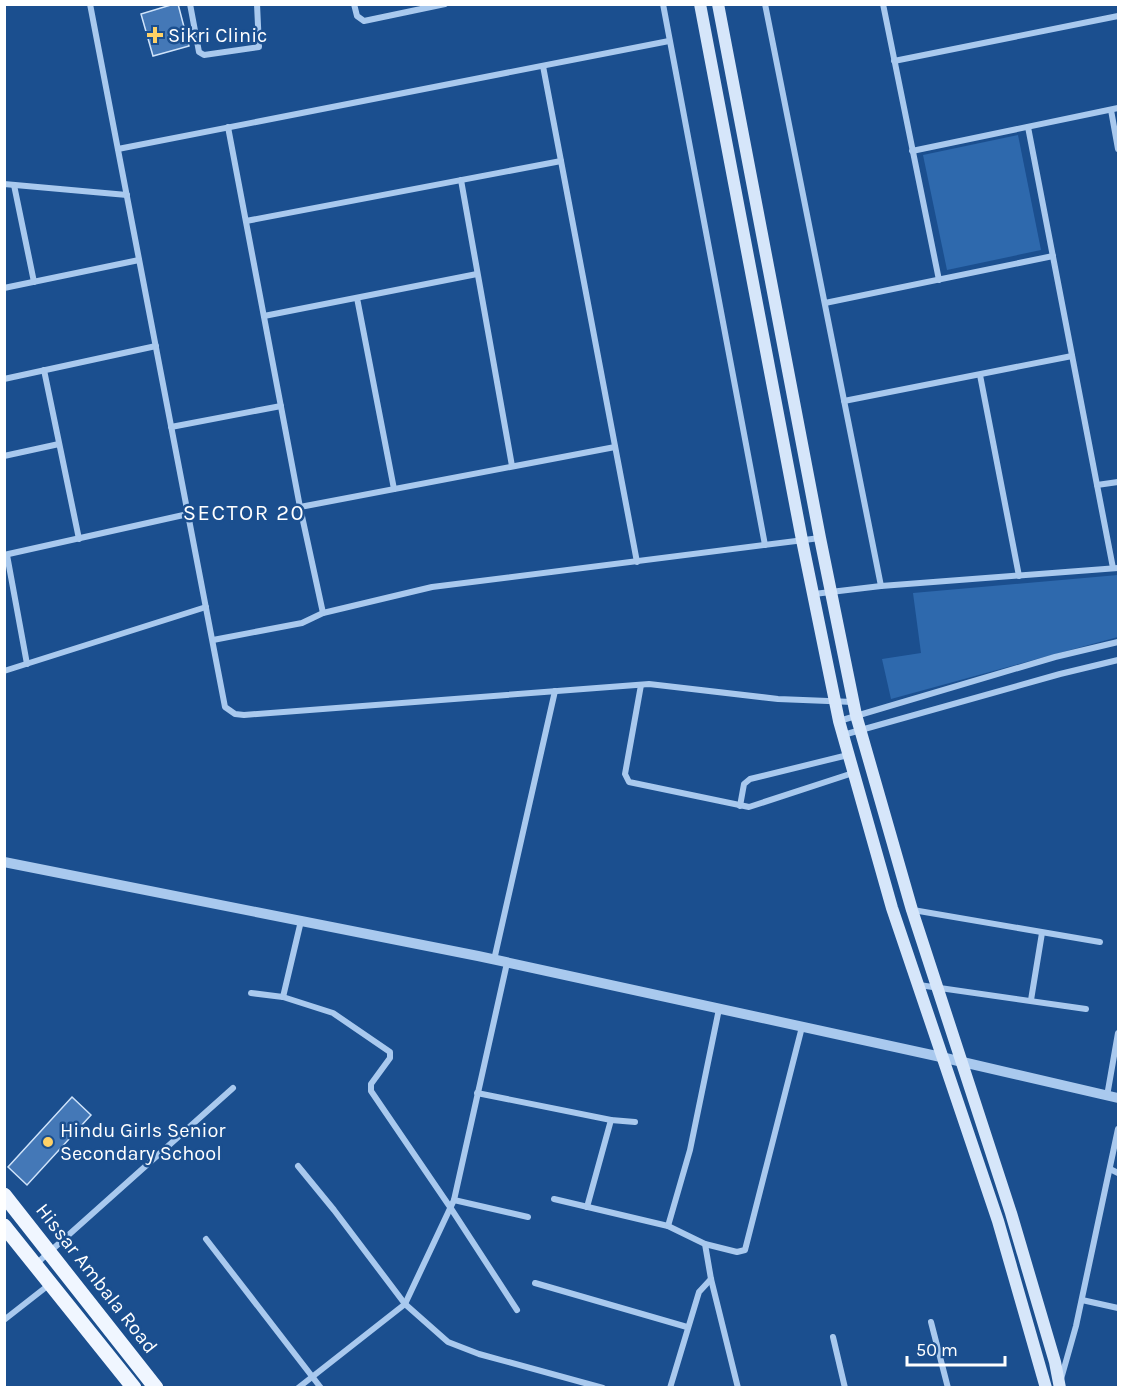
<svg xmlns="http://www.w3.org/2000/svg" width="1123" height="1392" font-family="Karla,sans-serif">
	<style>
		.green { fill: #2e69ad }
		.building { fill: #4478b7; stroke: #cfe3fa; stroke-width: 1.5 }
		.lines { fill: none; stroke-linecap: round; stroke-linejoin: round }
		.minor { stroke: #a9c9ee; stroke-width: 6 }
		.tertiary { stroke: #a9c9ee; stroke-width: 10 }
		.secondary { stroke: #d6e6fa; stroke-width: 12 }
		.primary { stroke: #f0f6ff; stroke-width: 15 }
		.poi-dot { fill: #ffd166; stroke: #1b4f8f; stroke-width: 2 }
		.labels { text-anchor: middle; stroke-width: 5; stroke-linejoin: round; paint-order: stroke }
		.poi-label { font-size: 20px; fill: #fff; stroke: #1b4f8f; text-anchor: start }
		.street-label { font-size: 20px; fill: #fff; stroke: #1b4f8f }
		.quarter-label { font-size: 22px; letter-spacing: 1.5px; fill: #fff; stroke: #1b4f8f }
	</style>
	<rect width="100%" height="100%" fill="#1b4f8f"/>
	<!-- green -->
	<g class="green">
		<path d="M1018,135L1041,250L947,270L923,155Z"/>
		<path d="M1118,575V637L891,699L882,659L921,653L913,593Z"/>
	</g>
	<!-- building -->
	<g class="building">
		<path d="M174,4H178L189,46L153,56L141,14Z"/>
		<path d="M72,1097L91,1115L27,1185L8,1167Z"/>
	</g>
	<g class="lines">
		<!-- minor -->
		<g class="minor">
			<path d="M90,4L225,707L235,714L244,715L649,684L778,699L853,702"/>
			<path d="M190,4L199,52L204,55L259,47L257,4"/>
			<path d="M354,4L357,16L364,21L445,4"/>
			<path d="M663,4L765,545"/>
			<path d="M765,4L881,586"/>
			<path d="M883,4L939,280"/>
			<path d="M894,61L1118,16"/>
			<path d="M543,66L637,562"/>
			<path d="M1111,110L1118,149"/>
			<path d="M228,127L300,507L323,613"/>
			<path d="M1028,127L1113,568"/>
			<path d="M118,149L669,41"/>
			<path d="M912,151L1118,108"/>
			<path d="M461,180L512,466"/>
			<path d="M4,184L127,195"/>
			<path d="M14,185L34,282"/>
			<path d="M246,221L561,161"/>
			<path d="M4,288L139,260"/>
			<path d="M357,298L394,489"/>
			<path d="M825,303L1053,256"/>
			<path d="M264,316L477,274"/>
			<path d="M44,370L79,539"/>
			<path d="M980,375L1019,576"/>
			<path d="M4,379L156,346"/>
			<path d="M844,401L1072,356"/>
			<path d="M171,427L281,406"/>
			<path d="M4,456L59,444"/>
			<path d="M1097,485L1118,482"/>
			<path d="M300,507L615,447"/>
			<path d="M4,555L188,514"/>
			<path d="M7,555L27,664"/>
			<path d="M814,594L881,586L1118,568"/>
			<path d="M213,640L302,623L323,613L432,587L820,538"/>
			<path d="M4,671L206,607"/>
			<path d="M641,685L625,774L629,782L749,807L853,773"/>
			<path d="M839,721L1055,657L1118,642"/>
			<path d="M843,735L1060,674L1118,660"/>
			<path d="M740,806L744,784L750,779L848,755"/>
			<path d="M913,910L1100,942"/>
			<path d="M494,960L555,691"/>
			<path d="M919,985L1086,1009"/>
			<path d="M251,993L283,997L333,1013L390,1052V1058L371,1084V1091L450,1207L517,1310"/>
			<path d="M283,997L301,921"/>
			<path d="M1031,1000L1042,933"/>
			<path d="M477,1093L611,1120L635,1122"/>
			<path d="M1107,1096L1118,1033"/>
			<path d="M298,1166L334,1210L405,1304L448,1342L479,1354L603,1388"/>
			<path d="M1110,1169L1118,1173"/>
			<path d="M554,1199L668,1226L705,1244L737,1252L745,1250L802,1027"/>
			<path d="M454,1200L528,1217"/>
			<path d="M587,1207L611,1120"/>
			<path d="M668,1226L690,1150L719,1009"/>
			<path d="M206,1239L321,1388"/>
			<path d="M705,1244L711,1279L738,1388"/>
			<path d="M36,1264L233,1088"/>
			<path d="M535,1283L687,1327"/>
			<path d="M1082,1300L1118,1308"/>
			<path d="M4,1320L50,1284"/>
			<path d="M931,1322L948,1388"/>
			<path d="M833,1337L845,1388"/>
			<path d="M1061,1379L1076,1326L1118,1129"/>
			<path d="M298,1388L405,1304L454,1200L507,963"/>
			<path d="M670,1388L699,1292L711,1279"/>
		</g>
		<!-- tertiary -->
		<path class="tertiary" d="M4,862L478,956L941,1057L1118,1098"/>
		<!-- secondary -->
		<g class="secondary">
			<path d="M700,4L802,540L839,721L892,908L998,1221L1046,1388"/>
			<path d="M718,4L820,538L856,715L912,910L1011,1213L1055,1362L1060,1388"/>
		</g>
		<!-- primary -->
		<g class="primary">
			<path d="M4,1195L156,1388"/>
			<path d="M4,1226L134,1388"/>
		</g>
	</g>
	<!-- markers -->
	<g class="poi-dot">
		<path d="M152 26h6v6h6v6h-6v6h-6v-6h-6v-6h6z"/>
		<circle cx="48" cy="1142" r="6"/>
	</g>
	<g class="labels">
		<!-- poi labels -->
		<g class="poi-label">
			<text x="168" y="42">Sikri Clinic</text>
			<text x="60" y="1137">Hindu Girls Senior<tspan x="60" dy="23">Secondary School</tspan></text>
		</g>
		<!-- street labels -->
		<g class="street-label">
			<text transform="translate(97 1278) rotate(52)" y="7">Hissar Ambala Road</text>
		</g>
		<!-- quarter labels -->
		<g class="quarter-label">
			<text x="244" y="520">SECTOR 20</text>
		</g>
	</g>
	<!-- border -->
	<rect width="1123" height="1392" fill="none" stroke="#ffffff" stroke-width="12"/>
	<!-- scale -->
	<path d="M907 1356v9h98v-9" fill="none" stroke="#ffffff" stroke-width="3"/>
	<text x="916" y="1356" font-size="18" fill="#ffffff" stroke="#1b4f8f" stroke-width="4.5" paint-order="stroke">50 m</text>
</svg>
